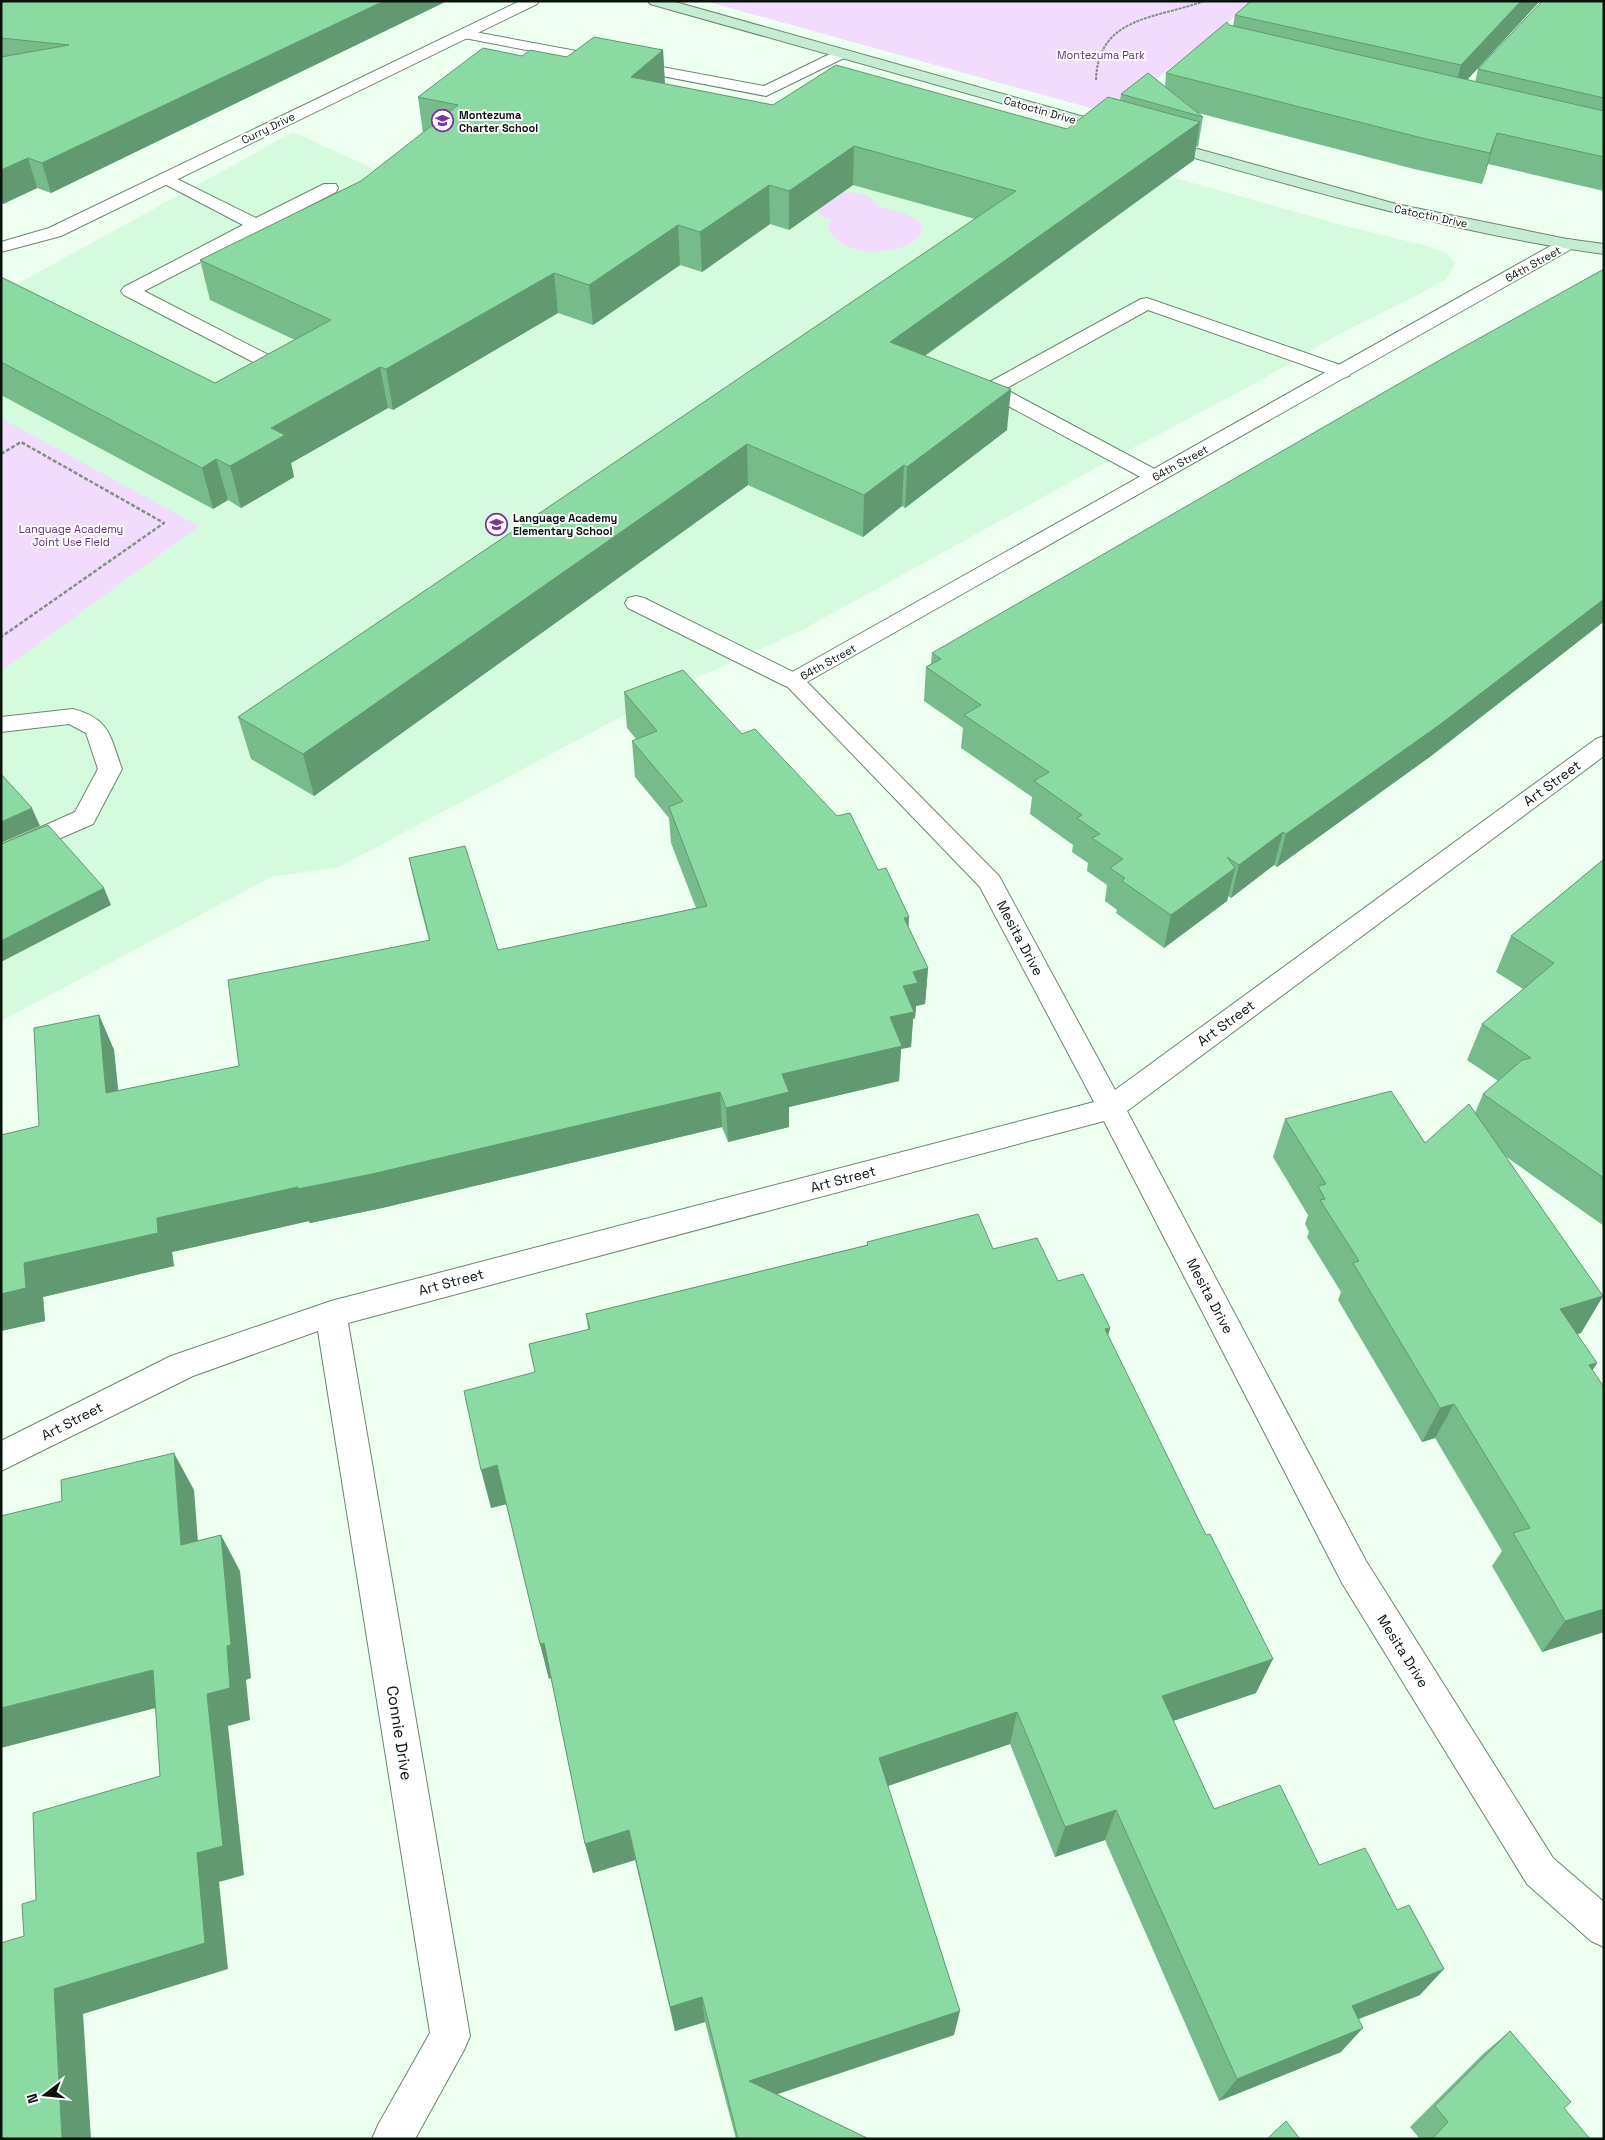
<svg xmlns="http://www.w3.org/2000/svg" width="1605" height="2140" font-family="'Space Grotesk',sans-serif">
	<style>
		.built { fill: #d5fbde }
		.green { fill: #f1dcfe }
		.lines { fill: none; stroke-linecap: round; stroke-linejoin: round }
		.lane-casing { stroke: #6a8671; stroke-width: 2 }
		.street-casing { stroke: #6a8671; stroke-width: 2 }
		.secondary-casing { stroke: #6a8671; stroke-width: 2 }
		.path-far1 { stroke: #829185; stroke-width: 2; stroke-dasharray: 3 1; stroke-linecap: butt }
		.path { stroke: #829185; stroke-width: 2.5; stroke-dasharray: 4 2; stroke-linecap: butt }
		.lane { fill: #fff; fill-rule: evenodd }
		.street { fill: #fff; fill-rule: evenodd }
		.secondary { fill: #c3ecd3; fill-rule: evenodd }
		.wall { fill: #78bb8b }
		.shaded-wall { fill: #619971 }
		.building { fill: #8bdaa2; stroke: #619971 }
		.labels { text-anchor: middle; stroke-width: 4; stroke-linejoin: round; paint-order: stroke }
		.far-park-label { font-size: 11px; fill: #652d80; stroke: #fff }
		.far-street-label { font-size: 11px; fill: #08130b; stroke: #fff }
		.far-poi-label { font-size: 11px; font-weight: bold; fill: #08130b; stroke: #fff; text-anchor: start }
		.street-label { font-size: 14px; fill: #08130b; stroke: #fff }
		.near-street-label { font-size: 16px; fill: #08130b; stroke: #fff }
	</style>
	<rect width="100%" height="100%" fill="#ecfff0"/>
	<!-- built -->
	<path class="built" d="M293,132L405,183L627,204L1047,142L1342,225L1427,246L1448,254L1455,264L1446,279L1416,296L1339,334L1263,379L1103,464L802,630L675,688L339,867L271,877L1,1021V293Z"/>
	<!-- green -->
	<g class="green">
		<path d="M705,1H1255L1112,114Z"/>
		<path d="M840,192C855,192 871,193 879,207C892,209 942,220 914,241C892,257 840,256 828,229L831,220C823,217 817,214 815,206Z"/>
		<path d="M1,418L199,526L1,671Z"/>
	</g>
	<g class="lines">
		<defs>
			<g id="lane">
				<path d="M464,30L764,86L836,51H846L848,54L846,57L766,96L459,37L457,34L459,31Z"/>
				<path d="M165,173L256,218L324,184H336L338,188L336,192L144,291L290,366L292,370L290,374L283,376L276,374L124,295L121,291L124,287L243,225L159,181L157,178L159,175Z"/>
				<path d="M1147,298L1349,368L1351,372L1349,376L1342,378L1335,376L1148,310L1005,389L1162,473L1165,477L1162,481L1155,483L1148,481L984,393L981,389L984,385L1141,299Z"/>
				<path d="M636,596L644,598L801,676L804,681L801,686L793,688L785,686L628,608L625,603L628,598Z"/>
				<path d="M73,709C111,719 110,737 122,769L93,824L1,864V845L75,812L98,769L86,733L69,724L1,732V717Z"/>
			</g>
			<g id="street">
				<path d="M520,1H539L537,4L61,236L1,252V242L49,228Z"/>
				<path d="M1567,239L1573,240L1576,244L1573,248L807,682L999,876L1115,1090L1596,739L1604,736V756L1127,1111L1366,1561L1553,1858L1604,1902V1947L1591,1941L1527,1884L1342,1583L1104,1121L348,1323L470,2036L464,2050L415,2139H372L378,2125L430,2033L318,1331L193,1376L1,1471V1441L171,1356L331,1301L1094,1102L980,887L782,681L785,676L1561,240Z"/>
			</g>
			<g id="secondary">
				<path d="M648,1H672L1120,127L1122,130L1120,133H1108L650,4Z"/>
				<path d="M1158,138L1396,204L1567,239L1604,244V254C1450,233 1301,188 1152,146L1150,143L1152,140Z"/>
			</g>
		</defs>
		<!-- lane casing -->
		<use href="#lane" class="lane-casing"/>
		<!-- street casing -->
		<use href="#street" class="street-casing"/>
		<!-- secondary casing -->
		<use href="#secondary" class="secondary-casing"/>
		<!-- path-far1 -->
		<path class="path-far1" d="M1096,80C1098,16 1156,19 1204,1"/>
		<!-- path -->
		<path class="path" d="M1,454L21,442L164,523L1,637"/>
		<!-- lane -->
		<use href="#lane" class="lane"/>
		<!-- street -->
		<use href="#street" class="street"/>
		<!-- secondary -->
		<use href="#secondary" class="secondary"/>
	</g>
	<!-- wall -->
	<g class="wall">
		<path d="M1,1H447L51,193L37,188L3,204L1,203Z"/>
		<path d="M1251,1H1540L1467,80L1475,82L1478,69L1604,1V191L1488,164L1482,184L1414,169L1198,113L1203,117L1198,147L1196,146L1194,160L925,356L1007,430L905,508L902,506L863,537L748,485L314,796L251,759L238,717L975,219L853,185L789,230L770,224L702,272L680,265L593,325L558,313L393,410L388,408L291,463L294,477L241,508L228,500L213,509L1,395V277L215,383L295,340L210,300L200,260L361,181L423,133L418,97L522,56L567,57L663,50L665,84L773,105L1067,129L1120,100L1121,94L1165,87L1166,73L1229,25L1233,26L1235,15Z"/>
		<path d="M1604,269V624L1602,623L1431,756L1277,867L1274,865L1231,898L1228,896L1227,901L1164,948L1116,913L1117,910L1105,901L1107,885L1087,871L1088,863L1072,852L1073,845L1030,814L1032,797L961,748L963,728L924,701L926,667L931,664L932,653Z"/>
		<path d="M624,692L742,734L878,870L908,928L928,968L925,1004L916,1006L915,1018L913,1019L911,1047L901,1049L899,1081L789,1107V1127L728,1142L722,1127L382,1208L310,1223L309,1221L172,1252L174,1266L43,1297L45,1321L1,1331V1135L39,1126L99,1015L114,1050L118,1091L239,1066L429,940L417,894L409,858L498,950L696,908L671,843L669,818L635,777L632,741L636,739L627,728Z"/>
		<path d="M1604,859V1226L1505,1156L1603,1296L1581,1333L1577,1334L1597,1363L1592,1370L1604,1632L1542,1652L1492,1566L1502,1551L1435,1438L1422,1442L1338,1300L1341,1292L1307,1237L1309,1232L1305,1224L1308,1215L1273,1157L1285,1119L1425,1143L1475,1113L1483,1094L1498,1081L1467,1060L1482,1024L1523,989L1496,972L1511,936Z"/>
		<path d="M867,1242L993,1249L1058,1281L1110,1328L1108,1335L1256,1693L1173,1721L1214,1809L1319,1865L1420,1995L1359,2019L1341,2052L1219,2101L1105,1840L1055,1857L1010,1744L888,1786L954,2035L777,2094L869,2139H736L705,2022L675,2031L635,1860L593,1873L585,1844L551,1678L549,1679L506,1504L491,1508L535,1372L588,1329L586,1314L867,1245Z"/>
		<path d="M1510,2031L1564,2108L1590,2139H1420L1410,2127L1483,2054Z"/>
	</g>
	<!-- shaded-wall -->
	<g class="shaded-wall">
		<path d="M384,1H447L51,193L42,163Z"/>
		<path d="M1521,1H1540L1453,95L1461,65Z"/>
		<path d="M663,50L665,87L631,77Z"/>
		<path d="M1200,122L1194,160L888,382L890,342Z"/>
		<path d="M1497,133L1488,164L1482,184L1490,153Z"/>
		<path d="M854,146L853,185L789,230V191Z"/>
		<path d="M28,158L37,188L3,204L1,198V170Z"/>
		<path d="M769,185L770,224L702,272L700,232Z"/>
		<path d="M678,225L680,265L593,325L589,285Z"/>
		<path d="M554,273L558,313L393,410L386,369Z"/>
		<path d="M380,367L388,408L291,463L294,477L241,508L230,466L271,428Z"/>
		<path d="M1011,389L1007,430L905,508L907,467Z"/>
		<path d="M747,444L748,485L314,796L303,754Z"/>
		<path d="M216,459L228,500L213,509L202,468Z"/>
		<path d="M904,465L902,506L863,537L864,495Z"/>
		<path d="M1604,599V620L1602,623L1431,756L1277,867L1286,834Z"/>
		<path d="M32,808L40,826L1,843V822Z"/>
		<path d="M1283,832L1274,865L1231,898L1239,865Z"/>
		<path d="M1235,868L1227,901L1164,948L1171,915Z"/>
		<path d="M104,888L111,905L1,962V941Z"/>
		<path d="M909,917L907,953L904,918Z"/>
		<path d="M928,968L925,1004L916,1006L915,1018L913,1019L911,1047L901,1049L899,1081L789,1107V1127L728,1142L726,1108L782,1074L890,1017L903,986L913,972Z"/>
		<path d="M99,1015L114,1050L122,1128L106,1093Z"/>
		<path d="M720,1092L722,1127L382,1208L310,1223L309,1221L172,1252L174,1266L43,1297L45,1321L1,1331V1294L24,1263L157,1218Z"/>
		<path d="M1603,1296L1581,1333L1539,1345L1560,1309Z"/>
		<path d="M1110,1328L1100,1369L1105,1329Z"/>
		<path d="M1597,1363L1574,1399L1589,1365Z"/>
		<path d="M1454,1404L1435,1438L1422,1442L1440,1408Z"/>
		<path d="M174,1453L194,1490L201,1581L181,1545Z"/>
		<path d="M497,1465L507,1504L491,1508L481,1470Z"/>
		<path d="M221,1535L240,1571L251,1678L246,1680L250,1720L228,1726L244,1875L219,1882L228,1969L83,2014L91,2139H62L54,1989L197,1853L207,1694L227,1646Z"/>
		<path d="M1604,1609V1632L1542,1652L1565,1621Z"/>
		<path d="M544,1643L553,1677L549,1679L540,1644Z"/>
		<path d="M1273,1659L1256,1693L1149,1729L1162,1696Z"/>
		<path d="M153,1670L175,1703L1,1748V1708Z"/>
		<path d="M1017,1712L1010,1744L876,1790L879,1758Z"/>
		<path d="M1116,1810L1105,1840L1055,1857L1065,1827Z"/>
		<path d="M629,1830L635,1860L593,1873L585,1844Z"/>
		<path d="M1444,1969L1420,1995L1330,2030L1352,2006Z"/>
		<path d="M702,1997L705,2022L675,2031L670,2007Z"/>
		<path d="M960,2011L954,2035L751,2103L749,2081Z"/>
		<path d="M1363,2028L1341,2052L1219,2101L1237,2079Z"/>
	</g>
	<!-- building -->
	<g class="building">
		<path d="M1,1H384L42,163L28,158L1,170V57L69,45L1,38Z"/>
		<path d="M1251,1H1521L1461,65L1235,15Z"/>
		<path d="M1542,1H1604V98L1478,69Z"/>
		<path d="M1227,22L1229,25L1604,111V157L1497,133L1490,153L1422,138L1166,73Z"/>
		<path d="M594,37L663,50L631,77L773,105L836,65L1067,129L1108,97L1200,122L890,342L1011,389L907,467L904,465L864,495L747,444L303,754L238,717L1016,191L854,146L789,191L769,185L700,232L678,225L589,285L554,273L386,369L380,367L271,428L285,435L230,466L216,459L202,468L1,362V277L215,383L331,320L200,260L361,181L458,105L418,97L483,48L522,56L530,50L567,57Z"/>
		<path d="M1148,73L1203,117L1121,94Z"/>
		<path d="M1604,269V599L1442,723L1286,834L1283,832L1239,865L1227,857L1235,868L1171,915L1122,881L1125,878L1110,868L1123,859L1092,838L1100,834L1077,818L1082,815L1034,781L1049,772L964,715L981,705L926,667L941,659L932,653L1440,360Z"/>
		<path d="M683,670L742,734L755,729L837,816L850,813L878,870L886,868L909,917L904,918L928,968L913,972L918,983L903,986L914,1012L890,1017L902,1046L782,1074L789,1092L726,1108L720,1092L372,1174L298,1189V1187L157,1218L158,1233L24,1263L26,1288L1,1294V1135L39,1126L34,1028L99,1015L106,1093L239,1066L228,980L430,940L409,858L465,846L498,950L707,906L669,807L683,801L632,741L657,731L624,692Z"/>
		<path d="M1,774L32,808L1,822Z"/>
		<path d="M48,825L104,888L1,941V844Z"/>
		<path d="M1604,859V1178L1483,1094L1522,1060L1531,1058L1482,1024L1554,963L1511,936Z"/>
		<path d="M1391,1091L1425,1143L1469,1104L1603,1296L1560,1309L1597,1363L1589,1365L1604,1387V1609L1565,1621L1513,1533L1530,1528L1454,1404L1440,1408L1353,1263L1359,1261L1320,1200L1325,1199L1318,1186L1326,1184L1285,1119Z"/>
		<path d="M978,1214L993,1249L1037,1238L1058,1281L1083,1274L1110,1328L1105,1329L1206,1535L1210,1534L1273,1659L1162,1696L1214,1809L1280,1785L1319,1865L1365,1848L1397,1910L1409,1905L1444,1969L1352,2006L1363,2028L1237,2079L1116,1810L1065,1827L1017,1712L879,1758L960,2011L749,2081L869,2139H738L702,1997L670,2007L629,1830L585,1844L544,1643L540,1644L497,1465L481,1470L464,1391L535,1372L529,1344L590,1329L586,1314L868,1245L867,1242Z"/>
		<path d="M174,1453L181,1545L221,1535L231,1645L227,1646L230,1688L207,1694L223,1846L197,1853L205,1943L54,1989L62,2139H1V1943L24,1936L22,1904L36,1900L33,1813L160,1776L153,1670L1,1708V1516L62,1501L61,1480Z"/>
		<path d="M1510,2031L1571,2102L1564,2108L1590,2139H1432L1448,2122L1435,2106Z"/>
		<path d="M1286,2121L1300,2139H1267Z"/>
	</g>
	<!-- icons -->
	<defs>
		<symbol id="school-ring" viewBox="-11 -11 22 22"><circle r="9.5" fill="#fff" stroke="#7f31a2" stroke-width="1.5"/><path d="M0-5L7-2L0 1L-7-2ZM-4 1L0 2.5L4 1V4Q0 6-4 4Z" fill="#7f31a2"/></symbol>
	</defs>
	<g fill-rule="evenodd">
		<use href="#school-ring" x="430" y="108" width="25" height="25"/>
		<use href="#school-ring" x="484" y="512" width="25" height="25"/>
	</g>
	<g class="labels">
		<!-- far-park labels -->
		<g class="far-park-label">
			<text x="1101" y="59">Montezuma Park</text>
			<text x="71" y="533">Language Academy<tspan x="71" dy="13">Joint Use Field</tspan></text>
		</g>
		<!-- far-street labels -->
		<g class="far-street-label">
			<text transform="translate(1040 110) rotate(16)" y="4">Catoctin Drive</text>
			<text transform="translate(268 128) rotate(-26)" y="4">Curry Drive</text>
			<text transform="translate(1431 216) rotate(12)" y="4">Catoctin Drive</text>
			<text transform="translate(1533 264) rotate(-29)" y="4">64th Street</text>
			<text transform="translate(1180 463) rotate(-29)" y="4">64th Street</text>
			<text transform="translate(828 662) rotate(-29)" y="4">64th Street</text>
		</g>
		<!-- far-poi labels -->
		<g class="far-poi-label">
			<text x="459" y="119">Montezuma<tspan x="459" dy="13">Charter School</tspan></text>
			<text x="513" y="522">Language Academy<tspan x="513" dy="13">Elementary School</tspan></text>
		</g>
		<!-- street labels -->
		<g class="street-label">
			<text transform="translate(1552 783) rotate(-36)" y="5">Art Street</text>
			<text transform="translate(1020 938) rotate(62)" y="5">Mesita Drive</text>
			<text transform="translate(1226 1023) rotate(-36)" y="5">Art Street</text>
			<text transform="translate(843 1179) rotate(-15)" y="5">Art Street</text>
			<text transform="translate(451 1282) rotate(-15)" y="5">Art Street</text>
			<text transform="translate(1210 1296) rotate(62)" y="5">Mesita Drive</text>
			<text transform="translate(72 1421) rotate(-27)" y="5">Art Street</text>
			<text transform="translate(1403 1651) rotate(58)" y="5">Mesita Drive</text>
		</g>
		<!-- near-street labels -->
		<g class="near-street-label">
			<text transform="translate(400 1733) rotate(81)" y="6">Connie Drive</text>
		</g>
	</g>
	<!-- border -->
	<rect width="1605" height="2140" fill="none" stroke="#08130b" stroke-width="5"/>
	<!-- north arrow -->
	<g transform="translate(45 2095) rotate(254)" stroke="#ffffff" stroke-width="4" paint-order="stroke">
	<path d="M0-4L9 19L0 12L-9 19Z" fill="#08130b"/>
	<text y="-8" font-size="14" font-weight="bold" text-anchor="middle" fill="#08130b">N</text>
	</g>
</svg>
